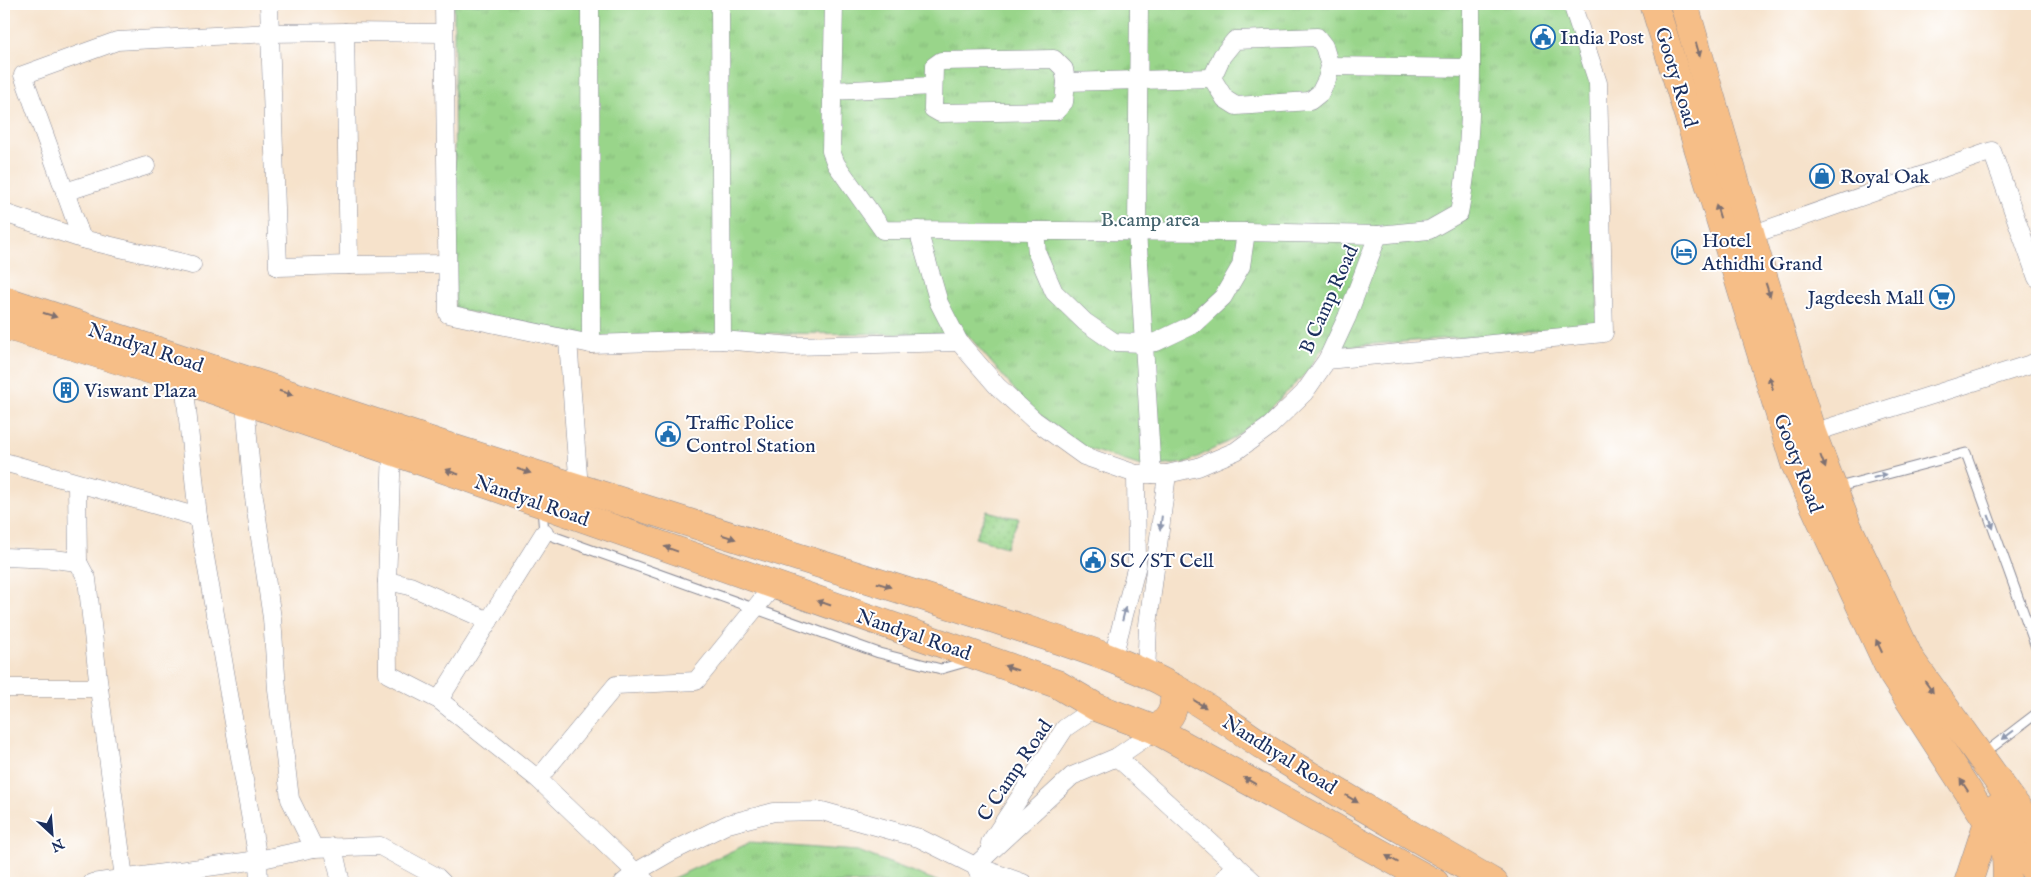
<svg xmlns="http://www.w3.org/2000/svg" width="2041" height="887" font-family="'IM FELL English',serif">
	<style>
		.grass { fill: url(#grass-dots); stroke: #5a8274 }
		.park { fill: url(#park-tufts); stroke: #5a8274 }
		.lines { fill: none; stroke-linecap: round; stroke-linejoin: round }
		.lane-casing { stroke: #888894; stroke-width: 11 }
		.street-casing { stroke: #888894; stroke-width: 19 }
		.primary-casing { stroke: #888894; stroke-width: 29 }
		.lane { stroke: #fff; stroke-width: 9 }
		.street { stroke: #fff; stroke-width: 18 }
		.primary { stroke: #f6be87; stroke-width: 28 }
		.oneway { fill: #7e6f70 }
		.oneway2 { fill: #8d97ae }
		.labels { text-anchor: middle; stroke-width: 4; stroke-linejoin: round; paint-order: stroke }
		.poi-label { font-size: 20px; fill: #1b2f5e; stroke: #fff; text-anchor: start }
		.street-label { font-size: 20px; fill: #1b2f5e; stroke: #fff }
		.park-label { font-size: 20px; fill: #41616b; stroke: #fff }
	</style>
	<defs>
		<pattern id="grass-dots" width="8" height="8" patternUnits="userSpaceOnUse" patternTransform="scale(1.25)"><rect width="8" height="8" fill="#99d58a"/><path d="M2 2h.1M6 6h.1" fill="none" stroke="#83b77a" stroke-width="1.8" stroke-linecap="round"/></pattern>
		<pattern id="park-tufts" width="24" height="20" patternUnits="userSpaceOnUse" patternTransform="scale(1.25)"><rect width="24" height="20" fill="#99d58a"/><path d="M3 7l-1-3M5 7V3M7 7l1-3M15 17l-1-3M17 17v-4M19 17l1-3" fill="none" stroke="#83b77a"/></pattern>
	</defs>
	<rect width="100%" height="100%" fill="#fff"/>
	<filter id="ink" filterUnits="userSpaceOnUse"><feTurbulence type="fractalNoise" baseFrequency=".02" numOctaves="2"/><feDisplacementMap in="SourceGraphic" scale="10" xChannelSelector="R" yChannelSelector="G"/><feConvolveMatrix kernelMatrix="1 2 1 2 8 2 1 2 1" color-interpolation-filters="sRGB"/></filter>
	<filter id="wash" filterUnits="userSpaceOnUse"><feTurbulence type="fractalNoise" baseFrequency=".0096" numOctaves="4" result="noise"/><feDisplacementMap in="SourceGraphic" scale="20" xChannelSelector="R" yChannelSelector="G"/><feGaussianBlur stdDeviation="1.12" result="paint"/><feColorMatrix in="noise" values="0 0 0 0 0 0 0 0 0 0 0 0 0 0 0 0 0 1.4 0 .05"/><feComposite in="paint" operator="in"/></filter>
	<g filter="url(#wash)">
		<rect width="100%" height="100%" fill="#f6e2cb"/>
		<!-- grass -->
		<path class="grass" d="M987,511L1006,516L1019,518L1006,547L975,538Z"/>
		<!-- park -->
		<g class="park">
			<path d="M454,4H1569L1595,86L1598,327L1322,348L1308,371L1269,410L1233,439L1186,463L1144,467L1083,447L1029,407L967,334L712,333L587,337L455,309Z"/>
			<path d="M749,843L858,851L942,883H669L667,881Z"/>
		</g>
	</g>
	<g filter="url(#ink)">
		<g class="lines">
			<defs>
				<g id="lane">
					<path d="M1835,488L1966,453L2037,650"/>
					<path d="M542,508L544,533L879,653L941,669L969,661"/>
					<path d="M1982,755L2037,713"/>
				</g>
				<g id="street">
					<path d="M269,4L278,267L349,265"/>
					<path d="M444,4L448,314L591,344L722,340L793,346L959,342"/>
					<path d="M590,4L591,344"/>
					<path d="M720,4L722,340"/>
					<path d="M834,4L831,151L836,164L883,230L1246,232L1378,235L1429,230L1459,213C1473,145 1471,73 1471,4"/>
					<path d="M1139,4L1137,231L1152,474"/>
					<path d="M345,32L349,265L447,264"/>
					<path d="M1317,37L1324,46L1330,66L1327,79L1320,93L1310,101L1236,106L1225,99L1212,78L1222,56L1235,40Z"/>
					<path d="M1054,59L1064,69L1066,82L1064,102L1056,111L940,113L933,109L934,66L941,61Z"/>
					<path d="M1330,66L1471,68"/>
					<path d="M1066,82L1212,78"/>
					<path d="M832,91L932,86"/>
					<path d="M65,192L146,166"/>
					<path d="M4,213L82,239L192,265"/>
					<path d="M918,230L939,303L959,342L997,386L1034,420L1084,456L1136,474H1167L1198,467L1236,451L1270,426L1304,393L1327,360L1347,317L1378,235"/>
					<path d="M1035,231L1037,253L1054,292L1085,322L1114,342L1144,343L1156,342L1194,324L1223,297L1241,266L1246,232"/>
					<path d="M1751,235L1992,151L2037,278"/>
					<path d="M82,239L23,75L117,41L270,33L345,32L444,33"/>
					<path d="M568,340L579,489"/>
					<path d="M1327,360L1604,333L1598,83L1572,4"/>
					<path d="M184,380L198,517L258,860L259,883"/>
					<path d="M245,402L252,484L272,618L277,689L290,799L314,848"/>
					<path d="M1812,433L2037,362"/>
					<path d="M392,451L387,581L388,674L439,700L538,779L647,883"/>
					<path d="M4,462L198,517"/>
					<path d="M77,484L78,562"/>
					<path d="M4,557L53,559L78,562L87,579L99,688"/>
					<path d="M387,581L410,586L489,621"/>
					<path d="M1112,661L1137,565L1136,474"/>
					<path d="M1146,674L1148,625L1167,474"/>
					<path d="M4,688H99L124,878"/>
					<path d="M439,700L544,533"/>
					<path d="M1117,757L1255,883"/>
					<path d="M538,779L616,685L696,681L774,585"/>
					<path d="M990,843L1065,728L1096,707"/>
					<path d="M333,847L341,883"/>
					<path d="M975,866L1072,776L1117,757L1156,730"/>
					<path d="M975,866L1023,883"/>
					<path d="M92,883L258,860L314,848L380,846L437,877L443,883"/>
					<path d="M623,883L636,872L669,853L728,824L774,812L822,811L919,838L975,866L983,883"/>
					<path d="M1221,883L1235,864"/>
				</g>
				<g id="primary">
					<path d="M1654,4L1795,464L1891,672L1988,822L2004,827L2037,874"/>
					<path d="M1684,4L1758,260L1812,433L1847,525L1910,659L2037,835"/>
					<path d="M4,300L449,447L994,619C1053,639 1119,657 1174,688C1210,707 1241,732 1275,754C1347,799 1421,840 1494,883"/>
					<path d="M4,325L184,380L392,451L1057,684L1096,707L1156,730L1435,883"/>
					<path d="M1156,730C1173,716 1175,710 1174,688"/>
					<path d="M2005,825L2007,883"/>
					<path d="M1968,883L1988,822L1997,807"/>
				</g>
			</defs>
			<!-- lane casing -->
			<use href="#lane" class="lane-casing"/>
			<!-- street casing -->
			<use href="#street" class="street-casing"/>
			<!-- primary casing -->
			<use href="#primary" class="primary-casing"/>
			<!-- lane -->
			<use href="#lane" class="lane"/>
			<!-- street -->
			<use href="#street" class="street"/>
			<!-- primary -->
			<use href="#primary" class="primary"/>
		</g>
		<!-- one-way arrows -->
		<defs><path id="oneway-solid" d="M-6-.8H1V-3.2L6.5 0L1 3.2V.8H-6Z" transform="scale(1.25)"/></defs>
		<g class="oneway">
			<use href="#oneway-solid" transform="translate(1698 50) rotate(74)"/>
			<use href="#oneway-solid" transform="translate(1718 211) rotate(-107)"/>
			<use href="#oneway-solid" transform="translate(1768 290) rotate(72)"/>
			<use href="#oneway-solid" transform="translate(50 315) rotate(18)"/>
			<use href="#oneway-solid" transform="translate(1771 383) rotate(-107)"/>
			<use href="#oneway-solid" transform="translate(286 393) rotate(18)"/>
			<use href="#oneway-solid" transform="translate(1823 462) rotate(69)"/>
			<use href="#oneway-solid" transform="translate(524 471) rotate(18)"/>
			<use href="#oneway-solid" transform="translate(452 472) rotate(-161)"/>
			<use href="#oneway-solid" transform="translate(729 537) rotate(18)"/>
			<use href="#oneway-solid" transform="translate(671 549) rotate(-160)"/>
			<use href="#oneway-solid" transform="translate(884 585) rotate(17)"/>
			<use href="#oneway-solid" transform="translate(824 603) rotate(-161)"/>
			<use href="#oneway-solid" transform="translate(1879 646) rotate(-115)"/>
			<use href="#oneway-solid" transform="translate(1011 668) rotate(-161)"/>
			<use href="#oneway-solid" transform="translate(1929 687) rotate(54)"/>
			<use href="#oneway-solid" transform="translate(1200 704) rotate(32)"/>
			<use href="#oneway-solid" transform="translate(1250 781) rotate(-151)"/>
			<use href="#oneway-solid" transform="translate(1964 785) rotate(-123)"/>
			<use href="#oneway-solid" transform="translate(1352 799) rotate(31)"/>
			<use href="#oneway-solid" transform="translate(1392 859) rotate(-150)"/>
		</g>
		<g class="oneway2">
			<use href="#oneway-solid" transform="translate(1880 476) rotate(-15)"/>
			<use href="#oneway-solid" transform="translate(1991 522) rotate(70)"/>
			<use href="#oneway-solid" transform="translate(1161 523) rotate(97)"/>
			<use href="#oneway-solid" transform="translate(1124 614) rotate(-76)"/>
			<use href="#oneway-solid" transform="translate(2008 735) rotate(143)"/>
		</g>
	</g>
	<!-- icons -->
	<defs>
		<symbol id="civic-ring" viewBox="-11 -11 22 22"><circle r="9.5" fill="#fff" stroke="#1f6fb2" stroke-width="1.5"/><path d="M-.6-6.5H3V-4.5H.6V-3L4-1V1h2V6H-6V1h2V-1L-.6-3ZM-1.2 2.5V6h2.4V2.5Z" fill="#1f6fb2"/></symbol>
		<symbol id="shop-ring" viewBox="-11 -11 22 22"><circle r="9.5" fill="#fff" stroke="#1f6fb2" stroke-width="1.5"/><path d="M-5-2.5h2.3a2.7 3.5 0 0 1 5.4 0H5L5.5 6h-11ZM-1.5-2.5h3a1.5 2.3 0 0 0-3 0Z" fill="#1f6fb2"/></symbol>
		<symbol id="hotel-ring" viewBox="-11 -11 22 22"><circle r="9.5" fill="#fff" stroke="#1f6fb2" stroke-width="1.5"/><path d="M-6-4.5h1.5V1H6V5H4.5V3h-9V5H-6ZM-4 0a1.8 1.8 0 1 1 3.6 0ZM.5 0V-2.5h3Q6-2.5 6 0Z" fill="#1f6fb2"/></symbol>
		<symbol id="supermarket-ring" viewBox="-11 -11 22 22"><circle r="9.5" fill="#fff" stroke="#1f6fb2" stroke-width="1.5"/><path d="M-6-5.5h2.5l.6 2H6L4.5 2H-2.5L-4.4-4H-6ZM-1.5 3.2a1.3 1.3 0 1 0 .1 0ZM3 3.2a1.3 1.3 0 1 0 .1 0Z" fill="#1f6fb2"/></symbol>
		<symbol id="building-ring" viewBox="-11 -11 22 22"><circle r="9.5" fill="#fff" stroke="#1f6fb2" stroke-width="1.5"/><path d="M-4-6H4V6H1V3H-1V6H-4ZM-2.5-4.3h1.7v1.8h-1.7ZM.8-4.3h1.7v1.8H.8ZM-2.5-1h1.7V.8h-1.7ZM.8-1h1.7V.8H.8Z" fill="#1f6fb2"/></symbol>
	</defs>
	<g fill-rule="evenodd">
		<use href="#civic-ring" x="1529" y="23" width="28" height="28"/>
		<use href="#shop-ring" x="1808" y="162" width="28" height="28"/>
		<use href="#hotel-ring" x="1670" y="238" width="28" height="28"/>
		<use href="#supermarket-ring" x="1928" y="283" width="28" height="28"/>
		<use href="#building-ring" x="52" y="376" width="28" height="28"/>
		<use href="#civic-ring" x="654" y="420" width="28" height="28"/>
		<use href="#civic-ring" x="1079" y="546" width="28" height="28"/>
	</g>
	<g class="labels">
		<!-- poi labels -->
		<g class="poi-label">
			<text x="1560" y="44">India Post</text>
			<text x="1840" y="183">Royal Oak</text>
			<text x="1702" y="247">Hotel<tspan x="1702" dy="23">Athidhi Grand</tspan></text>
			<text x="1924" y="304" text-anchor="end">Jagdeesh Mall</text>
			<text x="84" y="397">Viswant Plaza</text>
			<text x="686" y="429">Traffic Police<tspan x="686" dy="23">Control Station</tspan></text>
			<text x="1110" y="567">SC / ST Cell</text>
		</g>
		<!-- street labels -->
		<g class="street-label">
			<text transform="translate(1677 77) rotate(73)" y="7">Gooty Road</text>
			<text transform="translate(1328 299) rotate(-66)" y="7">B Camp Road</text>
			<text transform="translate(146 347) rotate(18)" y="7">Nandyal Road</text>
			<text transform="translate(1799 463) rotate(69)" y="7">Gooty Road</text>
			<text transform="translate(532 500) rotate(19)" y="7">Nandyal Road</text>
			<text transform="translate(914 634) rotate(19)" y="7">Nandyal Road</text>
			<text transform="translate(1280 754) rotate(32)" y="7">Nandhyal Road</text>
			<text transform="translate(1014 770) rotate(-56)" y="7">C Camp Road</text>
		</g>
		<!-- park labels -->
		<g class="park-label">
			<text x="1150" y="226">B.camp area</text>
		</g>
	</g>
	<!-- margin -->
	<rect width="2041" height="887" fill="none" stroke="#fff" stroke-width="20"/>
	<!-- north arrow -->
	<g transform="translate(52 834) rotate(154)" stroke="#ffffff" stroke-width="4" paint-order="stroke">
	<path d="M0-4L9 19L0 12L-9 19Z" fill="#1b2f5e"/>
	<text y="-8" font-size="14" font-weight="bold" text-anchor="middle" fill="#1b2f5e">N</text>
	</g>
</svg>
